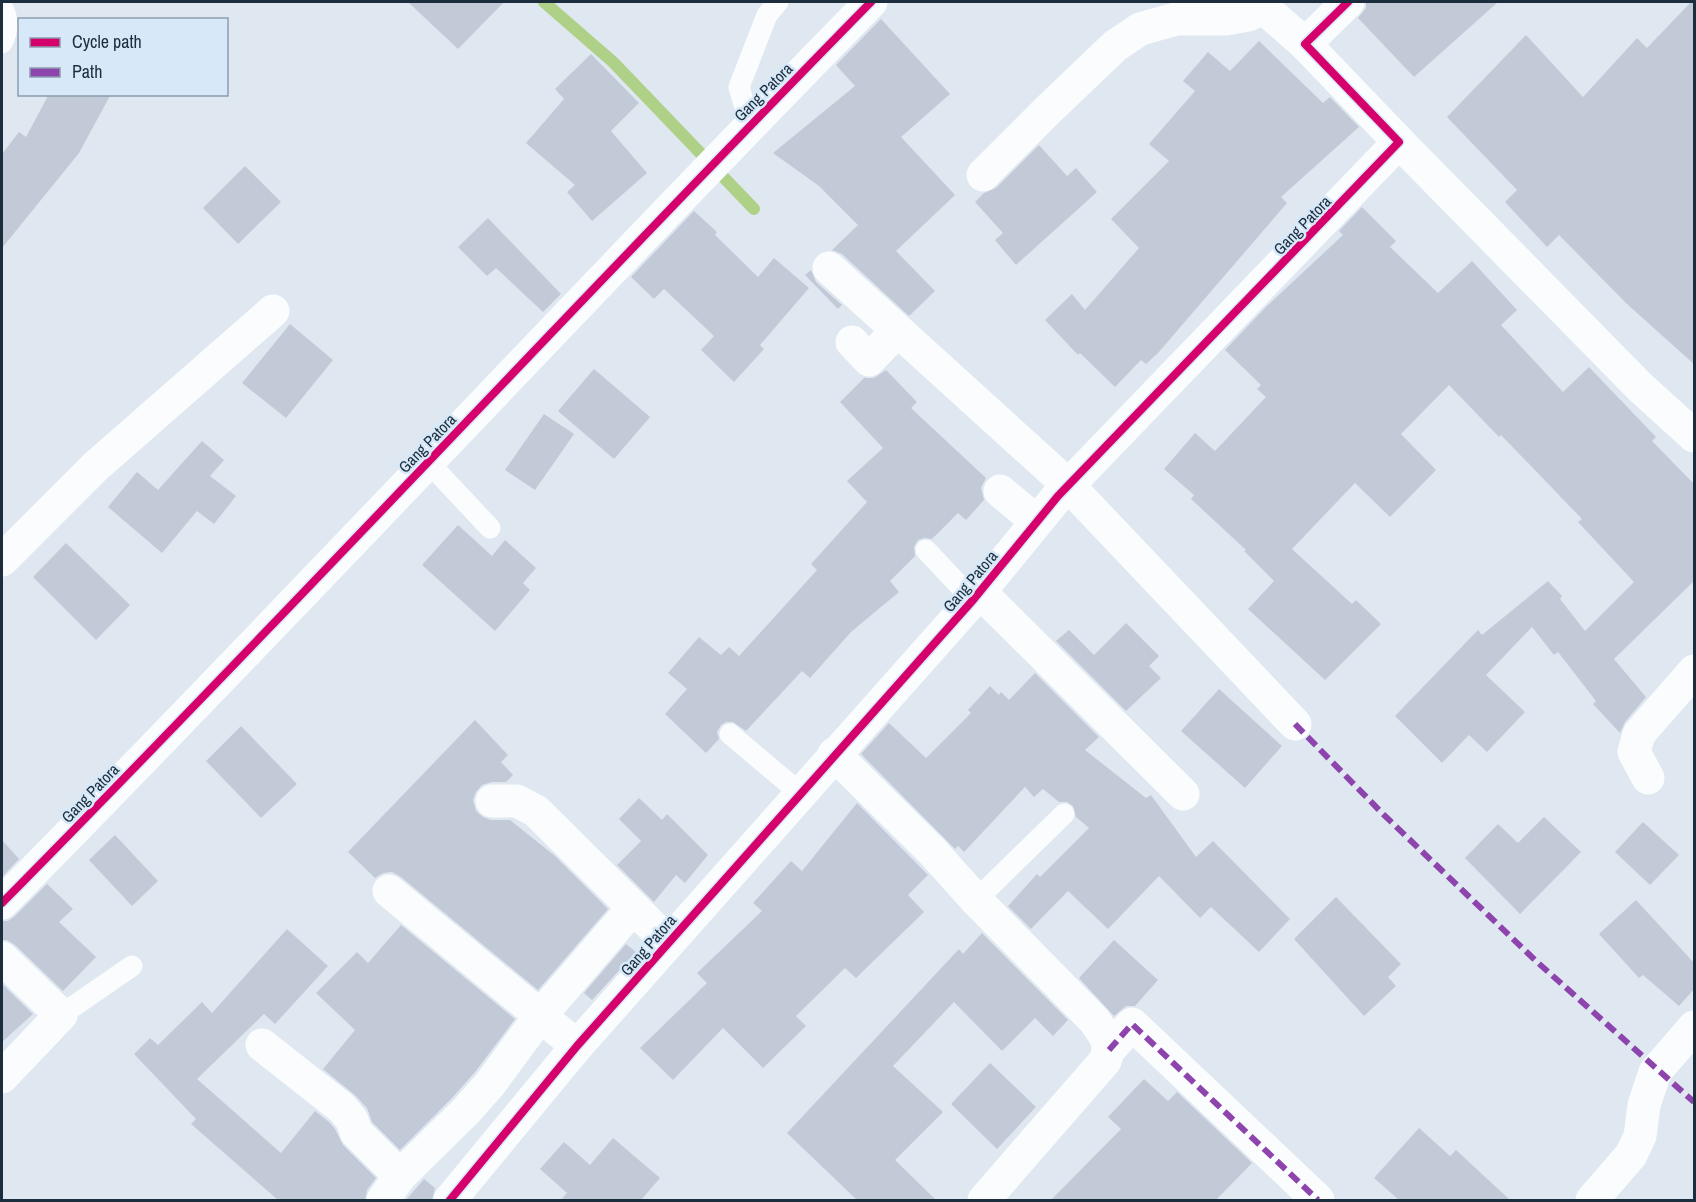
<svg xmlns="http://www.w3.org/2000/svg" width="1696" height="1202" font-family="'Archivo Narrow',sans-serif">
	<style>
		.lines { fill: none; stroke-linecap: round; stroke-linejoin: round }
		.stream { stroke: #afd087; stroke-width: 12 }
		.building { fill: #c2cad7 }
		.lane { stroke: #fafcfd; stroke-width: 21 }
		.street { stroke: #fafcfd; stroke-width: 33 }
		.quiet { stroke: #8e44ad; stroke-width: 6; stroke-dasharray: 12 6; stroke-linecap: butt }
		.cycleway-casing { stroke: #d7e8f9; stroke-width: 11 }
		.cycleway { stroke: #d6006c; stroke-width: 8 }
		.labels { text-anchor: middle; stroke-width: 5; stroke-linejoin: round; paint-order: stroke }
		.street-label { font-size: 16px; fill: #1c2d3d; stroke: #d7e8f9 }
	</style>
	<rect width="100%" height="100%" fill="#dfe8f1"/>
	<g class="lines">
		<!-- stream -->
		<path class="stream" d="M544,2L613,62L754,209"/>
	</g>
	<!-- building -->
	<g class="building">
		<path d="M408,2H504L458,49Z"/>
		<path d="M1366,2H1498L1414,77L1358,18L1366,8Z"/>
		<path d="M1691,2H1695V365L1627,304L1559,235L1547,247L1505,202L1517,190L1447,117L1526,35L1583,97L1637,38L1647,48Z"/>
		<path d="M881,19L950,94L901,137L955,195L896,251L935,291L909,316L842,254L832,250L858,225L819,186L773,153L855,86L836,65Z"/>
		<path d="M1259,41L1323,103L1330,97L1359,127L1281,197L1287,203L1158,353L1146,364L1141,360L1115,387L1080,353L1078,355L1045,320L1072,294L1085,310L1139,248L1111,219L1169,161L1149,144L1195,91L1183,81L1208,52L1230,71Z"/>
		<path d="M591,54L639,103L611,131L647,173L592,221L567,192L575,185L526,143L564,99L555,89Z"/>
		<path d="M49,94H111L79,153L2,248V154L19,132L26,137Z"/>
		<path d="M1039,145L1067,176L1076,168L1097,192L1016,265L995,240L1003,233L975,202L984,193L996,188Z"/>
		<path d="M245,166L281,202L238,244L203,208Z"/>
		<path d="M1362,207L1396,241L1390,247L1438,293L1472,261L1517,310L1501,325L1563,392L1589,367L1656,437L1652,441L1695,485V580L1614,659L1646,697L1625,722L1620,733L1593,704L1596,701L1558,652L1554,655L1532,627L1486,675L1525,712L1487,752L1469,735L1442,763L1395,716L1478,630L1482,635L1548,581L1562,596L1560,599L1585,631L1634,582L1578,522L1582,519L1501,435L1499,437L1449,385L1401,434L1436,470L1390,517L1355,483L1292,549L1352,604L1356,600L1381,624L1325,680L1248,609L1274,581L1244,551L1246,550L1191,499L1194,495L1164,469L1195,433L1215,451L1266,397L1257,389L1261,385L1225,350L1266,307L1343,235L1339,231Z"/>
		<path d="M694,211L717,232L715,235L758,277L774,258L809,288L760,345L764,349L734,382L701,350L714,336L664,289L654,299L631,277Z"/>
		<path d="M488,218L561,294L543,312L496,268L487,276L458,247Z"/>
		<path d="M811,270L816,282L842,305L838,309L805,275Z"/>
		<path d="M290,324L333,360L286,418L242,383Z"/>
		<path d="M594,369L650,417L614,459L558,411Z"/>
		<path d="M886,370L917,402L911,408L986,478L981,488L984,500L966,520L958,513L932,539L924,538L918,540L914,547L915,556L890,581L899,592L851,632L810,678L802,671L746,731L733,722H726L721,725L717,732L719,739L706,753L665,714L687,689L668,673L699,637L721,655L729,647L739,656L817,570L811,564L867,502L847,481L883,448L840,402L864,378H874Z"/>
		<path d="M544,414L574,434L535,490L505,470Z"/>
		<path d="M202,441L224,460L210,476L236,496L214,524L197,511L162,553L108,507L137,472L158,490Z"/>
		<path d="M458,525L492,556L505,540L536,568L523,583L530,590L495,631L422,565Z"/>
		<path d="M66,543L130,605L96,640L33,577Z"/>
		<path d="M1126,623L1159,656L1149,666L1161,678L1126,711L1056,641L1069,630L1094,655Z"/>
		<path d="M1035,673L1099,737L1085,750L1146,798L1151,795L1196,857L1213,841L1290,919L1259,952L1211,907L1200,918L1159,876L1108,929L1068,891L1031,929L1008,906L1037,874L1040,877L1089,828L1076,817L1073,806L1067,802H1059L1043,789L1034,797L1025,787L964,852L958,846L955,849L861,754L889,723L926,758L971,713L968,710L990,686L999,695L1001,692L1009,700Z"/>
		<path d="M1219,689L1282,746L1245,788L1181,731Z"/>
		<path d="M475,720L508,755L501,762L513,775L506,782H492L482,785L476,792L473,800L476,811L483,817L491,820H510L555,856L608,909L538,990L401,877L392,872L383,873L375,878L348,852Z"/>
		<path d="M241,726L297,784L261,818L206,761Z"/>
		<path d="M639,798L662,820L667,814L708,855L685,883L676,875L654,902L617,865L641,841L619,819Z"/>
		<path d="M857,803L928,875L908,895L924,912L856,978L845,968L796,1016L806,1026L763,1068L723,1028L673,1080L640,1048L707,983L697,973L762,911L753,903L791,861L802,871Z"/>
		<path d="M1544,817L1581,852L1520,914L1465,858L1498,824L1518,843Z"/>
		<path d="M1643,822L1679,855L1650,885L1615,852Z"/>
		<path d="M115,835L158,881L132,906L89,860Z"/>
		<path d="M2,840L19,859L2,877Z"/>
		<path d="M47,884L73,909L59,922L96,957L63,991L15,945L7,940H2V921H8L15,916Z"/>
		<path d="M1336,897L1401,964L1388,977L1396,986L1364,1016L1294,939Z"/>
		<path d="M1636,900L1695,964V988L1679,1006L1643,975L1639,978L1599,934Z"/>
		<path d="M401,925L515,1019L475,1072L452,1098L400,1150L372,1122L367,1108L356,1096L323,1069L355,1030L316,993L357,952L368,963Z"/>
		<path d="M287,929L328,966L275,1024L264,1014L197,1079L281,1153L315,1111L329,1122L335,1129L343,1145L376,1178L367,1190L365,1200H278L191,1124L196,1119L134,1054L150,1038L158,1045L202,1002L212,1013Z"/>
		<path d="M982,933L1068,1020L1053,1036L1035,1018L1002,1051L954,1002L893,1066L943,1112L895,1160L936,1200H857L787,1133L959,949L963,954Z"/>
		<path d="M1114,940L1158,980L1135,1006H1126L1114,1016L1079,978Z"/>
		<path d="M626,944L636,952L592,1000L584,993Z"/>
		<path d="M2,984L33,1014L2,1042Z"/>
		<path d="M990,1063L1036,1107L997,1149L951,1104Z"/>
		<path d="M1144,1079L1168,1101L1177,1092L1252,1163L1216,1200H1051L1121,1129L1108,1117Z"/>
		<path d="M1419,1128L1450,1156L1456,1150L1510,1200H1399L1374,1178Z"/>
		<path d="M613,1138L660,1178L641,1200H561L567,1193L540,1169L564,1142L590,1165Z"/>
		<path d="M424,1179L435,1188L432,1200H406Z"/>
	</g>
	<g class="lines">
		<!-- lane -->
		<g class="lane">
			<path d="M2,7C9,18 8,32 2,43"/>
			<path d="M750,125L739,87L767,15L778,2"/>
			<path d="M428,462L490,528"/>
			<path d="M926,550L973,600"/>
			<path d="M730,734L800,793"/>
			<path d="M976,900L1064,814"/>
			<path d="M61,1015L132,966"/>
		</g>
		<!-- street -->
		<g class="street">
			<path d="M1257,2L1305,44"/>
			<path d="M1399,142L1640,387L1694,436"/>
			<path d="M983,175L1048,110L1115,46L1140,29L1176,19H1226L1248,15L1263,8"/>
			<path d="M829,268L1068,485L1295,724"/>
			<path d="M852,342L869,360L897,331"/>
			<path d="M1000,491L1036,521"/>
			<path d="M2,560L95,467L273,311"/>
			<path d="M979,591L1183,794"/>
			<path d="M834,754L932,851L976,900L1094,1020C1105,1036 1112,1042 1105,1061L984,1200"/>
			<path d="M1648,778L1634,752L1639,734L1694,671"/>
			<path d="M492,801H517L536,811L668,942"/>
			<path d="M389,891L577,1046"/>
			<path d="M2,903C296,606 579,299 871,2"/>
			<path d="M2,958L61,1015L2,1077"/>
			<path d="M262,1045L342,1108L352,1120L356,1132L400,1176"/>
			<path d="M1109,1050L1132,1024L1318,1200"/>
			<path d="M383,1200L400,1176L466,1111L490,1084L540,1016L633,908"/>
			<path d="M450,1200L577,1046L973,600L1058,496L1399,142L1305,44L1348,2"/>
			<path d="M1592,1200L1631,1155L1640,1136L1644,1105L1655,1072L1694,1027"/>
		</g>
		<!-- quiet -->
		<g class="quiet">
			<path d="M1295,724L1383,814L1536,961L1694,1102"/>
			<path d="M1109,1050L1132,1024L1318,1200"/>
		</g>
		<defs>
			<g id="cycleway">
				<path d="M2,903C296,606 579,299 871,2"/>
				<path d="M450,1200L577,1046L973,600L1058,496L1399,142L1305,44L1348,2"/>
			</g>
		</defs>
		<!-- cycleway casing -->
		<use href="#cycleway" class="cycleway-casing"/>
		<!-- cycleway -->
		<use href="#cycleway" class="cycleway"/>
	</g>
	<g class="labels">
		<!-- street labels -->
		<g class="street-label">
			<text transform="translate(763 92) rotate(-45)" y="6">Gang Patora</text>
			<text transform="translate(1302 225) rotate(-46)" y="6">Gang Patora</text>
			<text transform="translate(427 443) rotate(-46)" y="6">Gang Patora</text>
			<text transform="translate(970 581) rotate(-50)" y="6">Gang Patora</text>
			<text transform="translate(90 793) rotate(-46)" y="6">Gang Patora</text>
			<text transform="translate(648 945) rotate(-49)" y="6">Gang Patora</text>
		</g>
	</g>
	<!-- border -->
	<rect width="1696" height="1202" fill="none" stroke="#1c2d3d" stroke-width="6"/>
	<!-- legend -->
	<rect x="18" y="18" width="210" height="78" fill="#d7e8f9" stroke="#8c9dae" stroke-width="1.5"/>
	<rect x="30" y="38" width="30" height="9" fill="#d6006c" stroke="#8c9dae" stroke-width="1.5"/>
	<text x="72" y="48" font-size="18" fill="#1c2d3d">Cycle path</text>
	<rect x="30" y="68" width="30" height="9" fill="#8e44ad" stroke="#8c9dae" stroke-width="1.5"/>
	<text x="72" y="78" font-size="18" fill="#1c2d3d">Path</text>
</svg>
